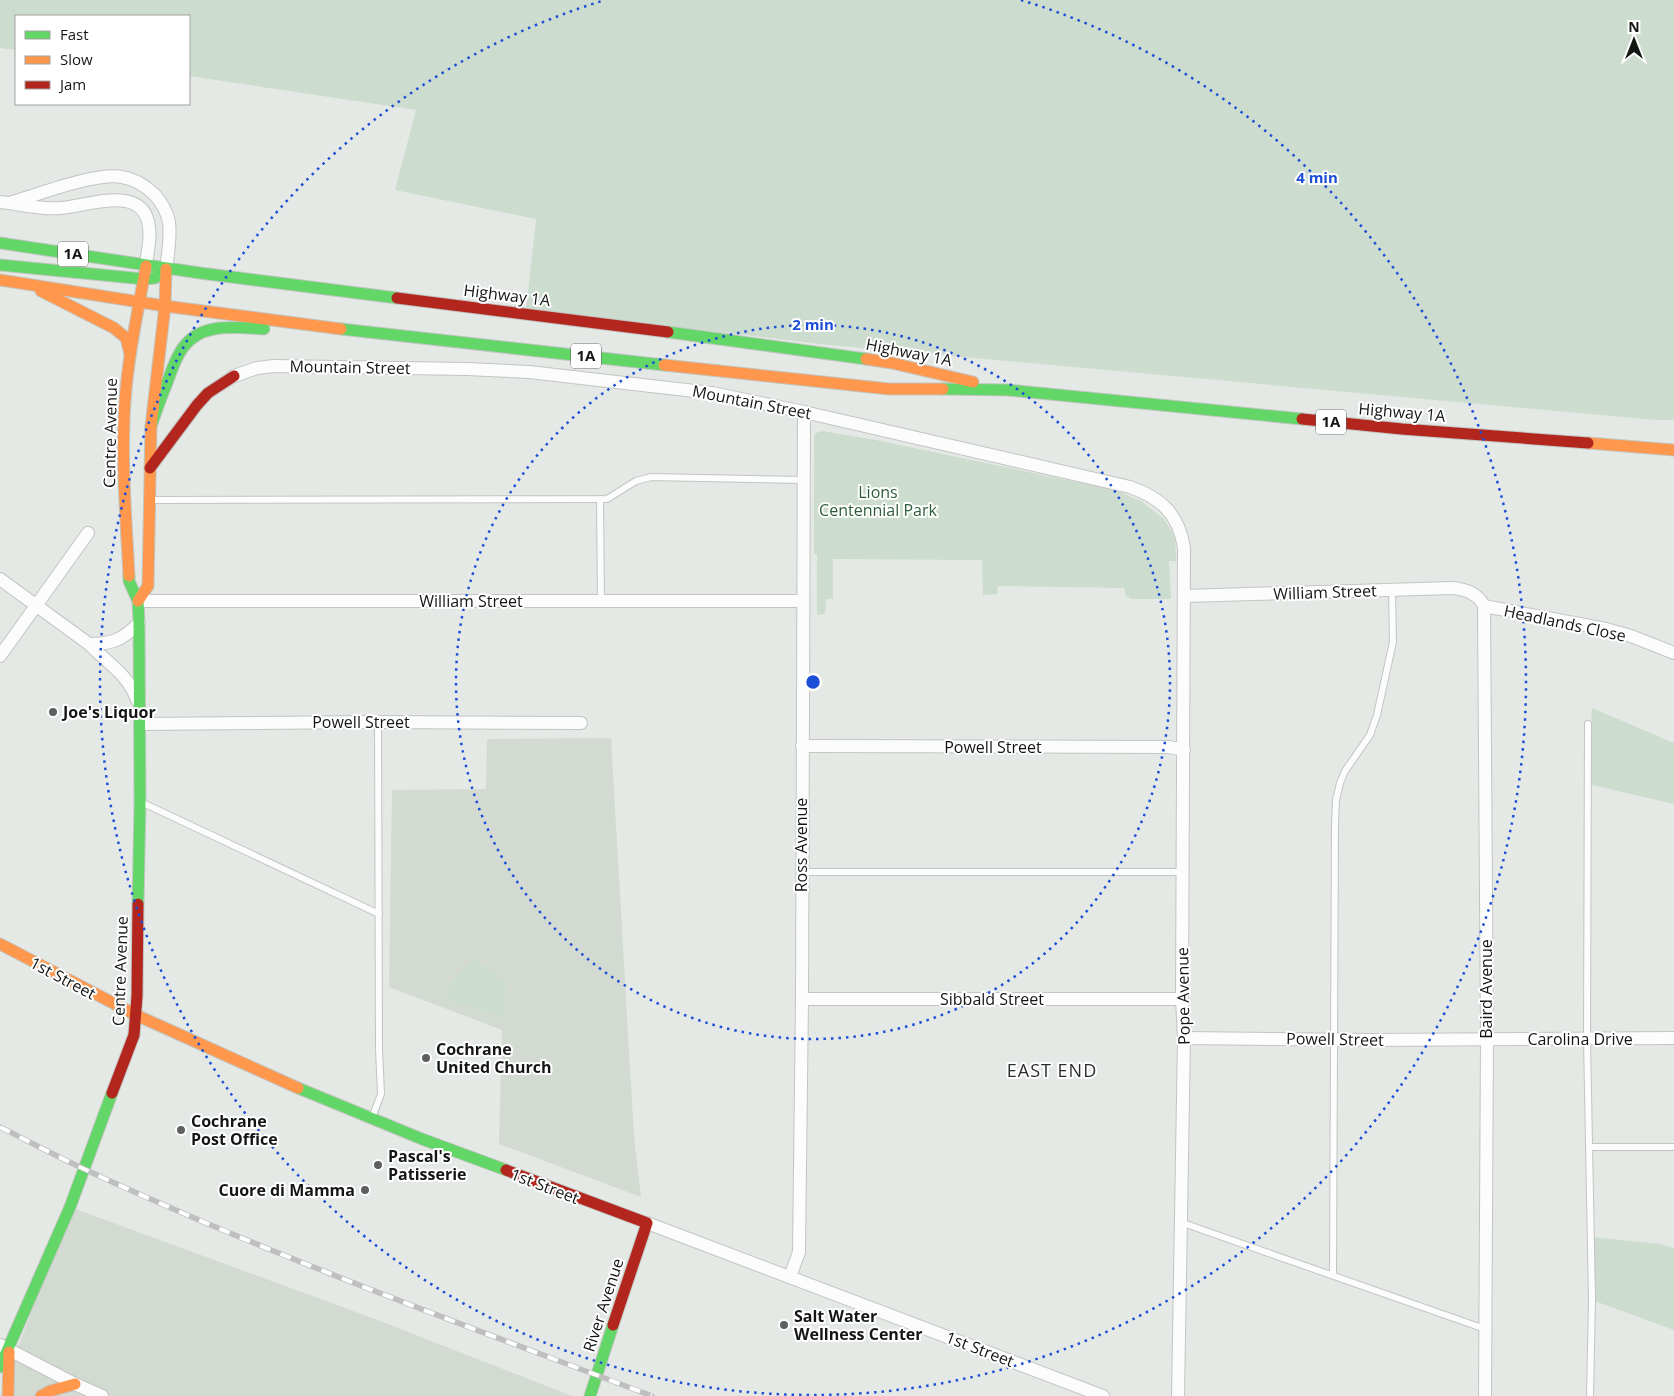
<svg xmlns="http://www.w3.org/2000/svg" width="1674" height="1396" font-family="'Open Sans',sans-serif">
	<style>
		.built { fill: #d2dad2 }
		.green { fill: #ccdcce }
		.lines { fill: none; stroke-linecap: round; stroke-linejoin: round }
		.lane-casing { stroke: #c2c5c2; stroke-width: 8 }
		.street-casing { stroke: #c2c5c2; stroke-width: 14 }
		.fast-casing { stroke: #c2c5c2; stroke-width: 13 }
		.slow-casing { stroke: #c2c5c2; stroke-width: 13 }
		.jam-casing { stroke: #c2c5c2; stroke-width: 13 }
		.lane { stroke: #fbfcfb; stroke-width: 6 }
		.street { stroke: #fbfcfb; stroke-width: 12 }
		.fast { stroke: #63d668; stroke-width: 11 }
		.slow { stroke: #ff974d; stroke-width: 11 }
		.jam { stroke: #b3261e; stroke-width: 11 }
		.rail-casing { stroke: #bebfbe; stroke-width: 5.5 }
		.rail { stroke: #fff; stroke-width: 4; stroke-dasharray: 11; stroke-linecap: butt }
		.ring { fill: none; stroke: #1d4ed8; stroke-width: 2.5; stroke-dasharray: 2.5 5 }
		.poi-dot { fill: #5d605d; stroke: #fff; stroke-width: 2 }
		.labels { text-anchor: middle; stroke-width: 4; stroke-linejoin: round; paint-order: stroke }
		.shield { fill: #fff; stroke: #5a5c5a; stroke-width: 1 }
		.shield-label { font-size: 15px; font-weight: bold; fill: #141614 }
		.street-label { font-size: 16px; fill: #141614; stroke: #fff }
		.park-label { font-size: 16px; fill: #2f5d39; stroke: #fff }
		.poi-label { font-size: 16px; font-weight: bold; fill: #141614; stroke: #fff; text-anchor: start }
		.neighbourhood-label { font-size: 18px; letter-spacing: 1px; fill: #2a2f2b; stroke: #fff }
		.centre { fill: #1d4ed8; stroke: #fff; stroke-width: 2.5 }
		.ring-label { font-size: 15px; text-anchor: middle; font-weight: bold; fill: #1d4ed8; stroke: #fff; stroke-width: 4; stroke-linejoin: round; paint-order: stroke }
	</style>
	<rect width="100%" height="100%" fill="#e5e9e5"/>
	<!-- built -->
	<g class="built">
		<path d="M611,738L634,1137L641,1197L499,1144L502,1030L389,987L392,790L486,789L487,739Z"/>
		<path d="M70,1207L375,1319L572,1396H0Z"/>
	</g>
	<!-- green -->
	<g class="green">
		<path d="M0,0H1674V420H1656L820,344L526,309L536,219L395,190L416,110L189,76V16H16V50L0,48Z"/>
		<path d="M823,431L881,441L1114,490L1141,501L1164,519L1175,537L1176,561H1169L1171,599H1131L1126,596L1124,588L998,586L997,594L983,595L982,560L833,559V599H826L825,614L817,615V554H814V436L816,433Z"/>
		<path d="M1592,708L1674,743V804L1588,784Z"/>
		<path d="M475,959L506,983L504,1018L446,999L451,982Z"/>
		<path d="M1591,1237L1660,1244L1674,1248V1330L1592,1300Z"/>
	</g>
	<g class="lines">
		<defs>
			<g id="lane">
				<path d="M600,499L601,601"/>
				<path d="M150,500L607,499L636,481L651,477L803,480"/>
				<path d="M1588,724L1587,1039L1592,1300L1590,1396"/>
				<path d="M143,803L379,914"/>
				<path d="M801,872H1182"/>
				<path d="M372,1118L381,1094L379,1049L378,722"/>
				<path d="M1590,1147H1674"/>
				<path d="M1180,1222L1485,1329"/>
				<path d="M1333,1275L1335,824L1336,800L1340,783L1345,771L1370,735L1377,715L1393,642L1392,590"/>
			</g>
			<g id="street">
				<path d="M0,202C21,204 40,210 61,208C89,206 144,183 149,227C151,240 147,253 146,266"/>
				<path d="M10,203C36,195 96,172 122,177C135,179 146,186 155,195C162,203 167,212 169,222C171,237 168,254 166,269"/>
				<path d="M234,376L257,368L274,366L467,369L529,372L712,393L804,412L1130,487C1161,498 1179,514 1184,548L1182,999L1184,1038L1178,1396"/>
				<path d="M0,579L89,644C106,662 129,675 137,700"/>
				<path d="M1184,596L1452,588C1464,589 1478,593 1484,606L1487,1039L1485,1396"/>
				<path d="M138,601H803"/>
				<path d="M1484,606L1606,629L1631,636L1674,653"/>
				<path d="M89,644C113,644 122,640 139,623"/>
				<path d="M0,656L88,533"/>
				<path d="M140,724L378,722L581,723"/>
				<path d="M802,746L1169,747L1184,750"/>
				<path d="M802,999H1182"/>
				<path d="M1184,1038L1374,1040L1674,1038"/>
				<path d="M647,1223L1103,1396"/>
				<path d="M790,1277L799,1252L802,999L804,412"/>
				<path d="M0,1345L75,1384L102,1396"/>
			</g>
			<g id="fast">
				<path d="M0,243L200,273L397,298"/>
				<path d="M0,265L144,279L155,278L166,269"/>
				<path d="M341,329L664,365"/>
				<path d="M668,332L866,359"/>
				<path d="M943,389L1008,390L1302,419"/>
				<path d="M151,426C156,412 161,397 167,383C176,357 184,334 214,329C230,326 248,328 264,329"/>
				<path d="M129,576V581L138,601L139,623L140,802L138,904"/>
				<path d="M298,1088L422,1139L506,1170"/>
				<path d="M0,1367L70,1207L112,1093"/>
				<path d="M590,1396L613,1325"/>
			</g>
			<g id="slow">
				<path d="M0,280L165,306L341,329"/>
				<path d="M41,291L114,328L126,338L130,354"/>
				<path d="M866,359L892,363L973,382"/>
				<path d="M664,365L889,389H943"/>
				<path d="M1588,443L1674,450"/>
				<path d="M129,576C126,518 121,459 125,401C128,356 138,311 146,266"/>
				<path d="M138,601L148,586L151,426L165,306L166,269"/>
				<path d="M0,944L136,1015L298,1088"/>
				<path d="M8,1396L9,1352"/>
				<path d="M41,1396L50,1391L75,1384"/>
			</g>
			<g id="jam">
				<path d="M397,298L668,332"/>
				<path d="M1302,419L1402,429L1588,443"/>
				<path d="M150,468L197,405L208,393L234,376"/>
				<path d="M112,1093L134,1035L137,996L138,904"/>
				<path d="M506,1170L647,1223L613,1325"/>
			</g>
		</defs>
		<!-- lane casing -->
		<use href="#lane" class="lane-casing"/>
		<!-- street casing -->
		<use href="#street" class="street-casing"/>
		<!-- fast casing -->
		<use href="#fast" class="fast-casing"/>
		<!-- slow casing -->
		<use href="#slow" class="slow-casing"/>
		<!-- jam casing -->
		<use href="#jam" class="jam-casing"/>
		<!-- lane -->
		<use href="#lane" class="lane"/>
		<!-- street -->
		<use href="#street" class="street"/>
		<!-- fast -->
		<use href="#fast" class="fast"/>
		<!-- slow -->
		<use href="#slow" class="slow"/>
		<!-- jam -->
		<use href="#jam" class="jam"/>
		<defs>
			<path id="rail" d="M0,1127C28,1141 56,1156 84,1169C269,1255 462,1324 652,1396"/>
		</defs>
		<!-- rail casing -->
		<use href="#rail" class="rail-casing"/>
		<!-- rail -->
		<use href="#rail" class="rail"/>
	</g>
	<!-- distance rings -->
	<g class="ring">
		<circle cx="813" cy="682" r="357"/>
		<path d="M1021 0A713 713 0 1 1 605 0"/>
	</g>
	<!-- markers -->
	<g class="poi-dot">
		<circle cx="53" cy="712" r="5"/>
		<circle cx="426" cy="1058" r="5"/>
		<circle cx="181" cy="1130" r="5"/>
		<circle cx="378" cy="1165" r="5"/>
		<circle cx="365" cy="1190" r="5"/>
		<circle cx="784" cy="1325" r="5"/>
	</g>
	<g class="labels">
		<!-- shield labels -->
		<g class="shield">
			<rect x="58" y="241.5" width="30" height="25" rx="4"/>
			<rect x="571" y="343.5" width="30" height="25" rx="4"/>
			<rect x="1316" y="409.5" width="30" height="25" rx="4"/>
		</g>
		<g class="shield-label">
			<text x="73" y="259">1A</text>
			<text x="586" y="361">1A</text>
			<text x="1331" y="427">1A</text>
		</g>
		<!-- street labels -->
		<g class="street-label">
			<text transform="translate(507 295) rotate(7)" y="6">Highway 1A</text>
			<text transform="translate(909 352) rotate(11)" y="6">Highway 1A</text>
			<text transform="translate(350 367) rotate(1)" y="6">Mountain Street</text>
			<text transform="translate(752 402) rotate(11)" y="6">Mountain Street</text>
			<text transform="translate(1402 412) rotate(5)" y="6">Highway 1A</text>
			<text transform="translate(110 433) rotate(-89)" y="6">Centre Avenue</text>
			<text transform="translate(1325 592) rotate(-2)" y="6">William Street</text>
			<text x="471" y="607">William Street</text>
			<text transform="translate(1565 623) rotate(12)" y="6">Headlands Close</text>
			<text x="361" y="728">Powell Street</text>
			<text x="993" y="753">Powell Street</text>
			<text transform="translate(801 845) rotate(-90)" y="6">Ross Avenue</text>
			<text transform="translate(120 971) rotate(-88)" y="6">Centre Avenue</text>
			<text transform="translate(63 978) rotate(28)" y="6">1st Street</text>
			<text transform="translate(1486 989) rotate(-90)" y="6">Baird Avenue</text>
			<text transform="translate(1183 996) rotate(-91)" y="6">Pope Avenue</text>
			<text x="992" y="1005">Sibbald Street</text>
			<text transform="translate(1335 1039) rotate(1)" y="6">Powell Street</text>
			<text x="1580" y="1045">Carolina Drive</text>
			<text transform="translate(545 1186) rotate(21)" y="6">1st Street</text>
			<text transform="translate(603 1305) rotate(-72)" y="6">River Avenue</text>
			<text transform="translate(980 1349) rotate(21)" y="6">1st Street</text>
		</g>
		<!-- park labels -->
		<g class="park-label">
			<text x="878" y="498">Lions<tspan x="878" dy="18">Centennial Park</tspan></text>
		</g>
		<!-- poi labels -->
		<g class="poi-label">
			<text x="63" y="718">Joe's Liquor</text>
			<text x="436" y="1055">Cochrane<tspan x="436" dy="18">United Church</tspan></text>
			<text x="191" y="1127">Cochrane<tspan x="191" dy="18">Post Office</tspan></text>
			<text x="388" y="1162">Pascal's<tspan x="388" dy="18">Patisserie</tspan></text>
			<text x="355" y="1196" text-anchor="end">Cuore di Mamma</text>
			<text x="794" y="1322">Salt Water<tspan x="794" dy="18">Wellness Center</tspan></text>
		</g>
		<!-- neighbourhood labels -->
		<g class="neighbourhood-label">
			<text x="1052" y="1077">EAST END</text>
		</g>
	</g>
	<circle cx="813" cy="682" r="8" class="centre"/>
	<g class="ring-label">
		<text x="1317" y="183">4 min</text>
		<text x="813" y="330">2 min</text>
	</g>
	<!-- legend -->
	<rect x="15" y="15" width="175" height="90" fill="#ffffff" stroke="#a1a2a1"/>
	<rect x="25" y="31" width="25" height="8" fill="#63d668" stroke="#a1a2a1"/>
	<text x="60" y="40" font-size="15" fill="#141614">Fast</text>
	<rect x="25" y="56" width="25" height="8" fill="#ff974d" stroke="#a1a2a1"/>
	<text x="60" y="65" font-size="15" fill="#141614">Slow</text>
	<rect x="25" y="81" width="25" height="8" fill="#b3261e" stroke="#a1a2a1"/>
	<text x="60" y="90" font-size="15" fill="#141614">Jam</text>
	<!-- north arrow -->
	<g transform="translate(1634 40)" stroke="#ffffff" stroke-width="4" paint-order="stroke">
	<path d="M0-4L9 19L0 12L-9 19Z" fill="#141614"/>
	<text y="-8" font-size="14" font-weight="bold" text-anchor="middle" fill="#141614">N</text>
	</g>
</svg>
